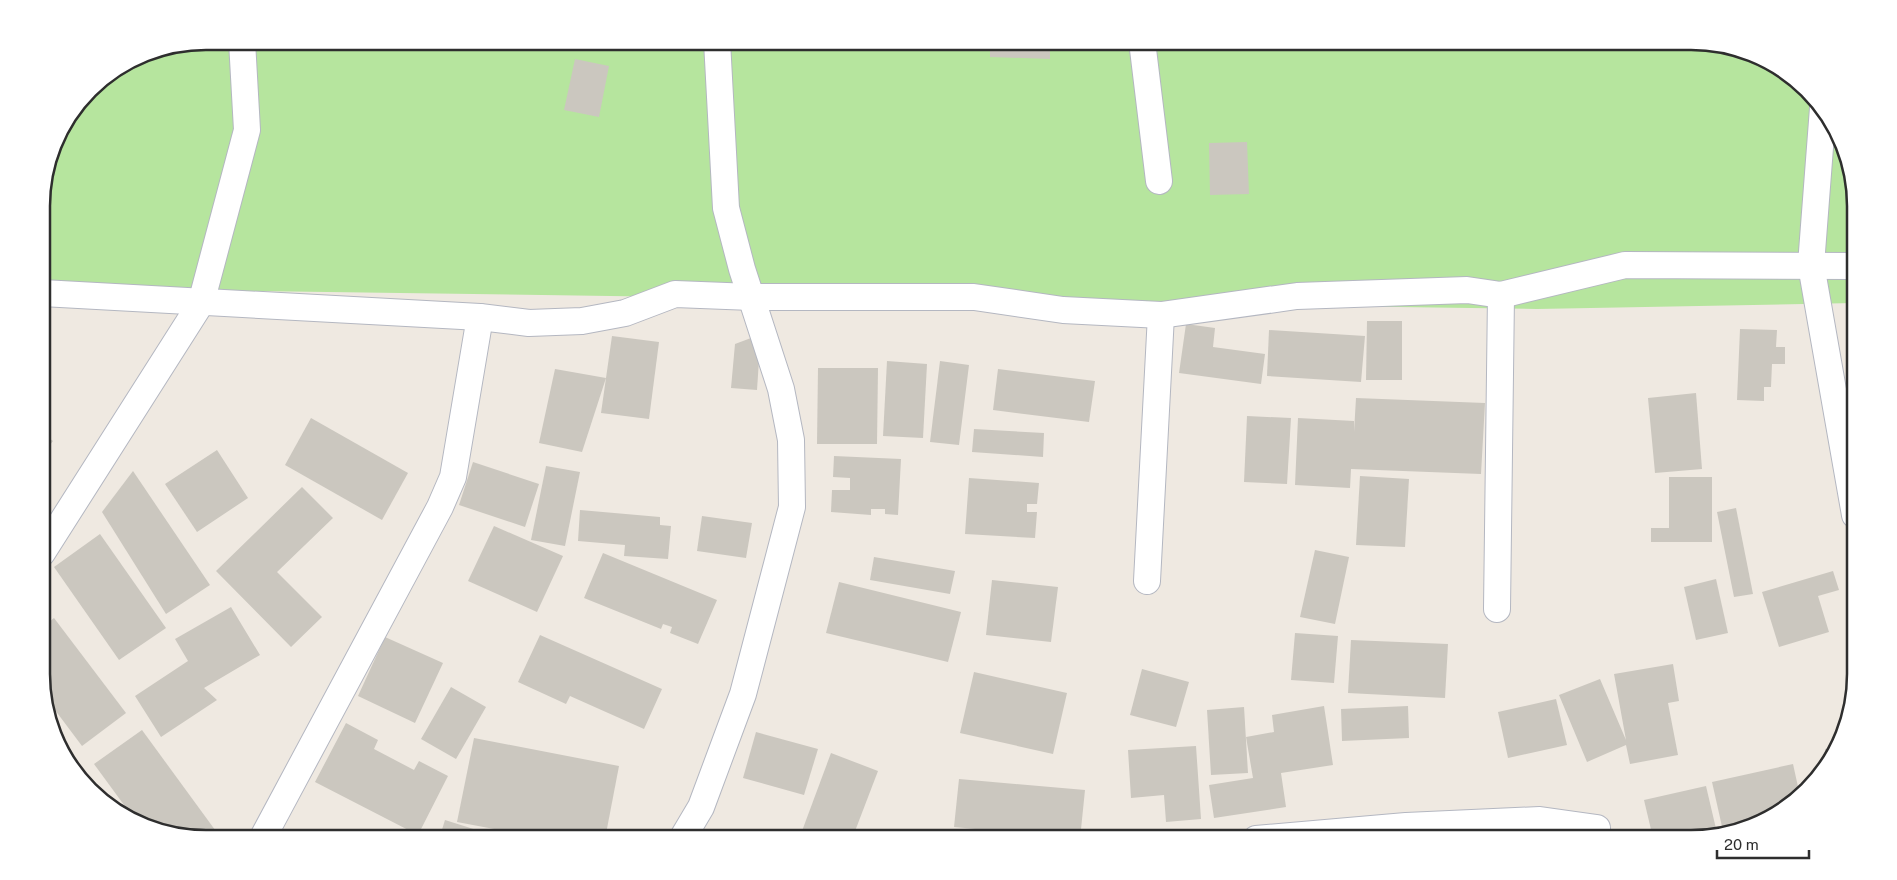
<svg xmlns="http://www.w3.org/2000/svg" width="1897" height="880" font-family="'Public Sans',sans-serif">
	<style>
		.green { fill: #b6e59e }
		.building { fill: #cbc7bf }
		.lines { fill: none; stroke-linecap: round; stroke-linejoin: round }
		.minor-casing { stroke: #b4b7c1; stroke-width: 28 }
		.minor { stroke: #fff; stroke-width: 26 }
		.rim { fill: none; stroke: #2e2e2e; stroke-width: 2.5 }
	</style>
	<rect width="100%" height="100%" fill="#efe9e1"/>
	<!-- green -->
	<path class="green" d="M206,41H1691L1754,54L1822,106L1854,185L1855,303L1537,309L42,288V195L58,133L97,82L143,54Z"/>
	<!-- building -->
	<g class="building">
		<path d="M595,41H662L661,49Z"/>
		<path d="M990,41H1050V59L990,57Z"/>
		<path d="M575,59L609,66L599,117L564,110Z"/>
		<path d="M1247,142L1249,194L1210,195L1209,143Z"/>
		<path d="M1367,321H1402V380H1366Z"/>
		<path d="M1186,324L1215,328L1213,347L1265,354L1261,384L1179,373Z"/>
		<path d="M1740,329L1777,330L1776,347H1785V364H1772L1771,387H1764V401L1737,400Z"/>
		<path d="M1269,330L1365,336L1361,382L1267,376Z"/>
		<path d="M612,336L659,342L649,419L601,413Z"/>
		<path d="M751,338L760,345L757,390L731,388L735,344Z"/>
		<path d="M887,361L927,364L923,438L883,436Z"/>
		<path d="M940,361L969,365L959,445L930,442Z"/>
		<path d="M818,368H878L877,444H817Z"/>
		<path d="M555,369L606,378L582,452L539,443Z"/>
		<path d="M998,369L1095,381L1089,422L993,410Z"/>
		<path d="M1696,393L1702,469L1655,473L1648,398Z"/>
		<path d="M1356,398L1485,403L1481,474L1351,469L1350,488L1295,485L1298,418L1354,421V432Z"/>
		<path d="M1247,416L1291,418L1287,484L1244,482Z"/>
		<path d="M311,418L408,473L382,520L285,465Z"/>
		<path d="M974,429L1044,433L1043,457L972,452Z"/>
		<path d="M42,433L53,441L42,455Z"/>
		<path d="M217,450L248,498L197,532L165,484Z"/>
		<path d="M834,456L901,459L898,515L885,514V509H871V515L831,512L832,490H850V478L833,477Z"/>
		<path d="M473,462L539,484L525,527L459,505Z"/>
		<path d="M546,466L580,472L565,546L531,540Z"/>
		<path d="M133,471L210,585L166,614L102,512Z"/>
		<path d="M1360,476L1409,479L1405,547L1356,545Z"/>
		<path d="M1669,477H1712V542H1651V528H1669Z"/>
		<path d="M969,478L1039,483L1037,504H1027V512H1037L1035,538L965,534Z"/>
		<path d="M302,487L333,518L277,572L322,617L291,647L216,571Z"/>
		<path d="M1736,508L1753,594L1734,597L1717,512Z"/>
		<path d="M580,510L660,517V525L671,526L668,559L624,556L625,545L578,541Z"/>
		<path d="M702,516L752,523L746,558L697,551Z"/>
		<path d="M494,526L563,556L537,612L468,581Z"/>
		<path d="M100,534L166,628L119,660L54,567Z"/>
		<path d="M1315,550L1349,557L1335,624L1300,617Z"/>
		<path d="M603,553L717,600L698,644L670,633L672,627L663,624L661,629L584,598Z"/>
		<path d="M874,557L955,571L950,594L870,580Z"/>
		<path d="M1833,571L1839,590L1818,596L1829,632L1779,647L1762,592Z"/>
		<path d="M1716,579L1728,633L1696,640L1684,587Z"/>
		<path d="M992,580L1058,587L1051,642L986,635Z"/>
		<path d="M839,582L961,612L948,662L826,633Z"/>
		<path d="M231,607L260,655L204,688L217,700L161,737L135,696L188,661L175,639Z"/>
		<path d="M54,618L126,713L82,746L43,694V627Z"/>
		<path d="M1295,633L1338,636L1334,683L1291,680Z"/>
		<path d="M540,635L662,689L644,729L570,696L566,704L518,682Z"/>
		<path d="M385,637L443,663L415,723L358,696Z"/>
		<path d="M1351,640L1448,644L1445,698L1348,693Z"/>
		<path d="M1673,664L1679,701L1668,703L1678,755L1630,764L1626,745L1587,762L1559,695L1600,679L1626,740L1614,674Z"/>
		<path d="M1142,669L1189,682L1176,727L1130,715Z"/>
		<path d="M974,672L1067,693L1053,754L960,733Z"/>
		<path d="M451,687L486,707L456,759L421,739Z"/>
		<path d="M1556,699L1567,745L1508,758L1498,712Z"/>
		<path d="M1324,706L1333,765L1281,773L1286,807L1214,818L1209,785L1253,778L1246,737L1274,732L1272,715Z"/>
		<path d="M1408,706L1409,738L1342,741L1341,709Z"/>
		<path d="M1244,707L1248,773L1211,775L1207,710Z"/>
		<path d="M346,723L378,740L374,749L414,770L419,761L448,776L418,835L315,782Z"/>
		<path d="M142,730L218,834L212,839L143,826L135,820L94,764Z"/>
		<path d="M756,732L818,749L804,795L743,778Z"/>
		<path d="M474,738L619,766L605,839H546L457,822Z"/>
		<path d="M1196,746L1201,819L1166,822L1164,795L1131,798L1128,750Z"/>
		<path d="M1837,747L1827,763L1825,749Z"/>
		<path d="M831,753L878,771L852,839H823L802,831Z"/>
		<path d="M1793,764L1800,796L1783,811L1723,831L1712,782Z"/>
		<path d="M959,779L1085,790L1080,839L954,827Z"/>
		<path d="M1706,786L1717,833L1701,838H1653L1644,800Z"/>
		<path d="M445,820L502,838V839H439Z"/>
	</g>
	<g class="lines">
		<defs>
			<g id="minor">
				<path d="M1142,41L1159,181"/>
				<path d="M1823,108L1811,265L1855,515"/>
				<path d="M42,293L480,317L529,323L582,321L625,313L675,294L752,297H974L1063,310L1161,315L1297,296L1467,290L1501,295L1625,265L1855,266"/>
				<path d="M42,553L201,303L247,130L242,41"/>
				<path d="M1147,581L1161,315"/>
				<path d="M1497,609L1501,295"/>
				<path d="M262,839L440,507L453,477L480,317"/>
				<path d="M682,839L701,807L743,694L792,507L791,440L781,389L742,269L726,208L717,41"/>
				<path d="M1256,839L1406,826L1540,820L1597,828V838"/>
			</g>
		</defs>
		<!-- minor casing -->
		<use href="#minor" class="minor-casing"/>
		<!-- minor -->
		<use href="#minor" class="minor"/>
	</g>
	<!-- crop -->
	<path d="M0 0H1897V880H0ZM206 50H1691A156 156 0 0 1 1847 206V674A156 156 0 0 1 1691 830H206A156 156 0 0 1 50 674V206A156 156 0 0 1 206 50Z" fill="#fff" fill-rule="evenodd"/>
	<path class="rim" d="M206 50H1691A156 156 0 0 1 1847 206V674A156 156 0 0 1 1691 830H206A156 156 0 0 1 50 674V206A156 156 0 0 1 206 50Z"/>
	<!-- scale -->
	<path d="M1717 850v8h92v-8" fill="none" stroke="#2e2e2e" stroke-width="2.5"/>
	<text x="1724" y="850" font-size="15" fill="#2e2e2e" stroke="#ffffff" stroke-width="4" paint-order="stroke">20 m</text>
</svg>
